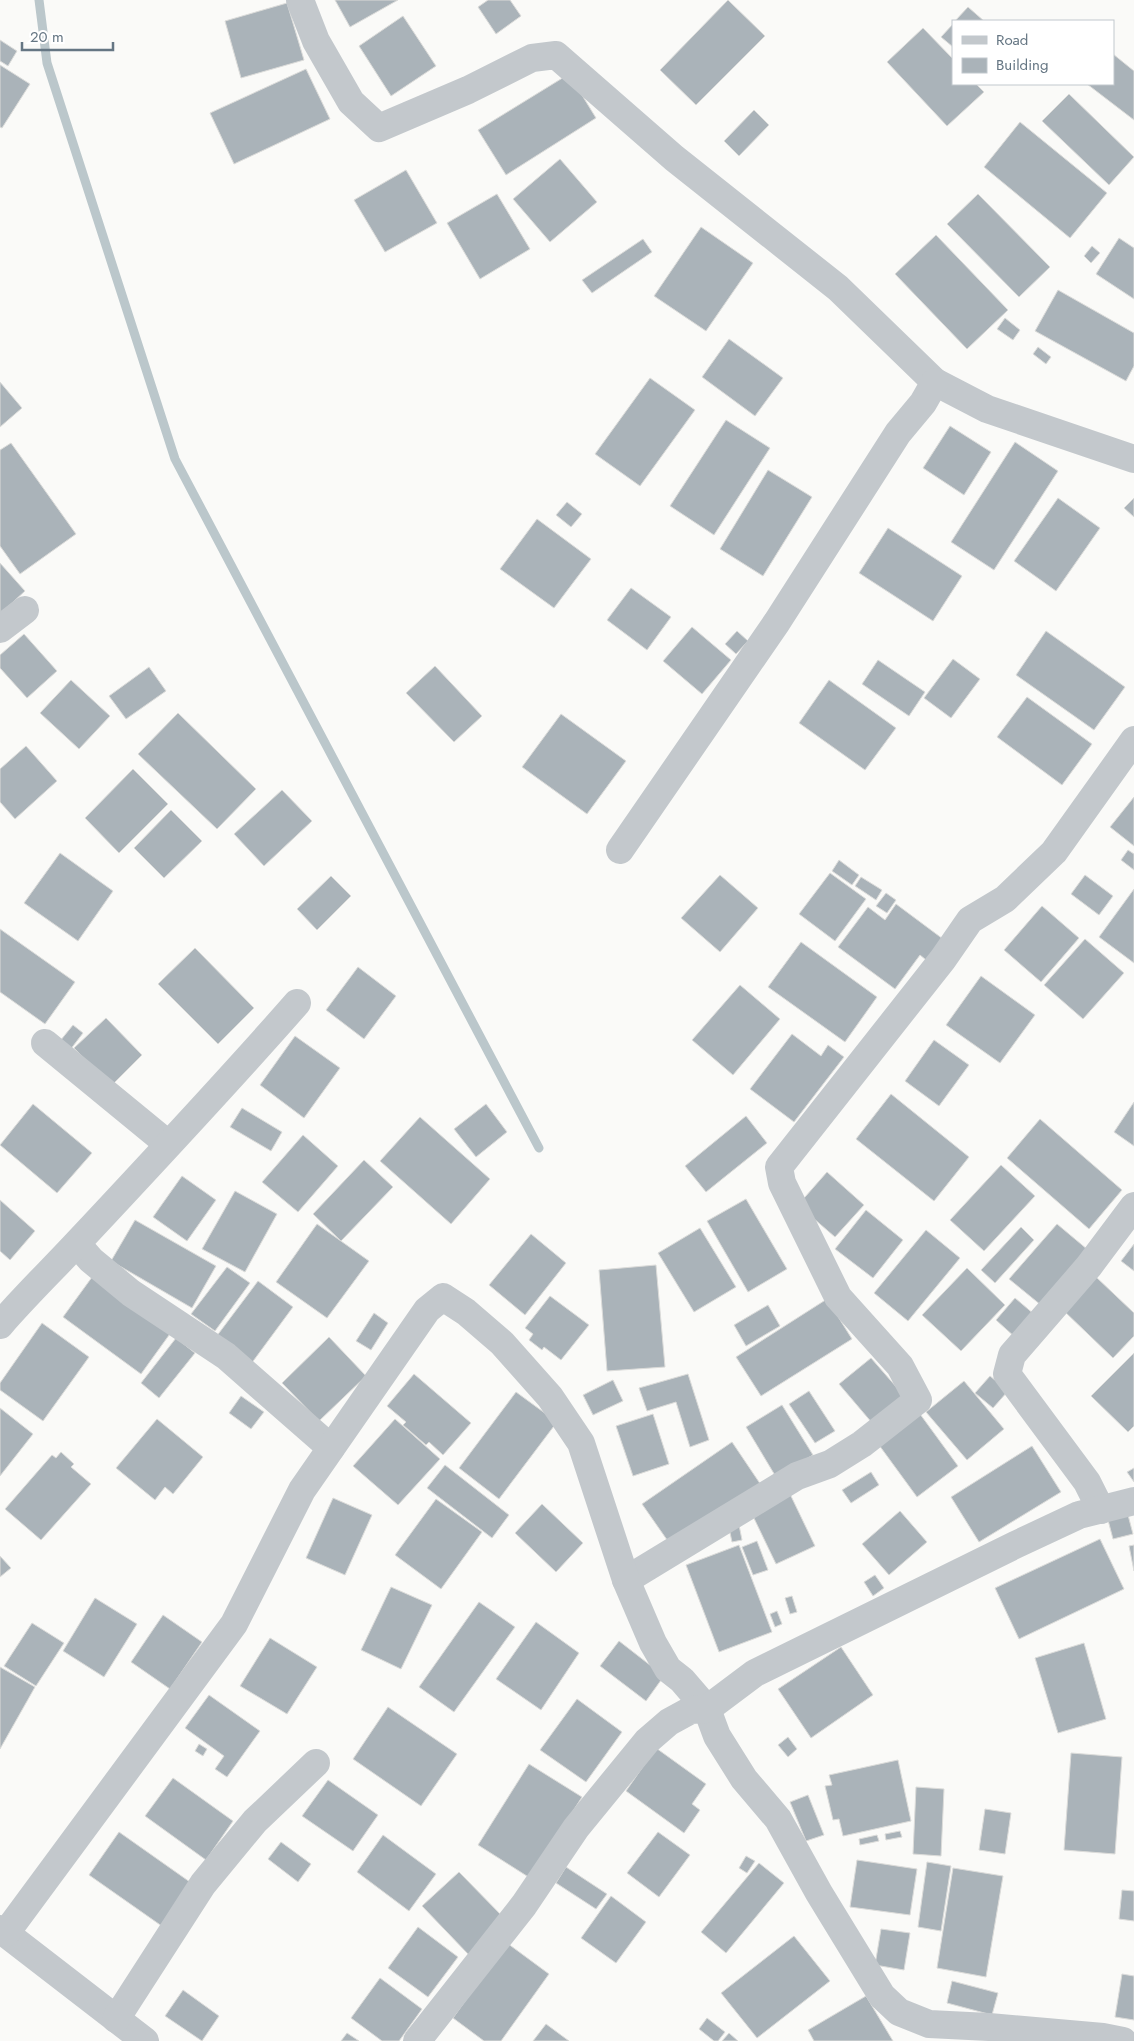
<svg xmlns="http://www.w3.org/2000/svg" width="1134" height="2041" font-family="Jost,sans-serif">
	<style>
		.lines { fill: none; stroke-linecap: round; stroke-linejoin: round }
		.stream { stroke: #bbc7cb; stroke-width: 9 }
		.building { fill: #aab3b9; stroke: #dcdcda }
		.minor { stroke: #c3c8cc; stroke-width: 28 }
	</style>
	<rect width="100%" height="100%" fill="#fafaf8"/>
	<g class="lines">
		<!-- stream -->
		<path class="stream" d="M39,0L47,63L175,459L539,1148"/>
	</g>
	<!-- building -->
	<g class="building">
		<path d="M335,0H398L350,27Z"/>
		<path d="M488,0H510L521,16L496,34L478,7Z"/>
		<path d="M728,0L765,36L696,105L660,70Z"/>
		<path d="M287,3L304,60L241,78L225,21Z"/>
		<path d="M968,7L984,21H955Z"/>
		<path d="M403,16L436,66L391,96L359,46Z"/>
		<path d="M953,24V47L941,37Z"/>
		<path d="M923,28L953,59V84H976L984,92L947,126L887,62Z"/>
		<path d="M0,40L17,51L8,66L0,61Z"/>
		<path d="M1113,54L1134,71V120L1087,84H1113Z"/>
		<path d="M0,65L30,84L2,128L0,127Z"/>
		<path d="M306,69L330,119L234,164L210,113Z"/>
		<path d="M569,74L596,118L506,175L478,130Z"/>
		<path d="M1069,94L1134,157L1109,185L1042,121Z"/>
		<path d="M754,110L769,125L739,156L724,141Z"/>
		<path d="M1020,122L1107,193L1070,238L984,167Z"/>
		<path d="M560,159L597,202L550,242L513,199Z"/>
		<path d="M406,170L437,223L385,252L354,200Z"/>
		<path d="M497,194L530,249L480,279L447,223Z"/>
		<path d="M978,194L1050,267L1019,297L947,224Z"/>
		<path d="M701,227L753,263L706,331L654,296Z"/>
		<path d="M936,235L1008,310L967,349L895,274Z"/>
		<path d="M1119,238L1134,248V299L1096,274Z"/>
		<path d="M643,239L652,252L592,293L582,280Z"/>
		<path d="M1092,246L1100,253L1091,263L1084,256Z"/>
		<path d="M1058,290L1134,333V366L1126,381L1035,331Z"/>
		<path d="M1005,318L1020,330L1013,340L997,329Z"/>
		<path d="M729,339L783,378L755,416L702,377Z"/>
		<path d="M1038,347L1051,357L1046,364L1033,354Z"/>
		<path d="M650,378L695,410L640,486L595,454Z"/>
		<path d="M0,382L22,408L0,427Z"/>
		<path d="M726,420L770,448L714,535L670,506Z"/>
		<path d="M950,426L991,452L964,495L923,468Z"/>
		<path d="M1015,442L1058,471L994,570L951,542Z"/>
		<path d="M11,443L76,534L20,574L0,546V450Z"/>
		<path d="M768,470L812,497L763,576L720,549Z"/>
		<path d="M1058,498L1100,528L1056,591L1014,561Z"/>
		<path d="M1134,498V517L1124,508Z"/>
		<path d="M567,502L582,514L571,527L556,515Z"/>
		<path d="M537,519L591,559L554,608L500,569Z"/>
		<path d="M888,528L962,576L933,621L859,573Z"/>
		<path d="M0,563L25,591L0,614Z"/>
		<path d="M631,588L671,617L647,650L607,620Z"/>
		<path d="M692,627L731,660L702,694L663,661Z"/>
		<path d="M737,631L748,641L736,654L725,644Z"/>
		<path d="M1046,631L1125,687L1094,730L1016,675Z"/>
		<path d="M24,634L57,671L27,698L0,668V655Z"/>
		<path d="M953,659L980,679L951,718L924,698Z"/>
		<path d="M878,660L925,692L909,716L862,684Z"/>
		<path d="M435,666L482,716L454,742L406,693Z"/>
		<path d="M149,667L166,691L126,719L109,696Z"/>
		<path d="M71,680L110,716L79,749L40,713Z"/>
		<path d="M829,680L896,728L865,770L799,723Z"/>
		<path d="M1027,697L1092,744L1062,785L997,737Z"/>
		<path d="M178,713L256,789L217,829L138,754Z"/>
		<path d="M561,714L626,761L587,814L522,767Z"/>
		<path d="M26,746L57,781L15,819L0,802V769Z"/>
		<path d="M133,769L168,804L119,853L85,818Z"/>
		<path d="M282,790L312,821L264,866L234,834Z"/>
		<path d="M1134,797V846L1110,827Z"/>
		<path d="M171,810L202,841L164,878L134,848Z"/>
		<path d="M1128,850L1134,854V870L1121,860Z"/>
		<path d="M60,853L113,891L78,941L24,903Z"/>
		<path d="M839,860L859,875L852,885L832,871Z"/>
		<path d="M830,873L866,899L835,941L799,914Z"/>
		<path d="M720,875L758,908L720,952L681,918Z"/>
		<path d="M1085,875L1113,896L1099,915L1071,894Z"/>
		<path d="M331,876L351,896L317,930L297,909Z"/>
		<path d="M861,877L882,890L876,900L855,886Z"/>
		<path d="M1134,889V963L1099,937Z"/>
		<path d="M886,893L896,900L887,913L876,906Z"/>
		<path d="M896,904L947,942L931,964L920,955L895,989L838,947L868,907L885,920Z"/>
		<path d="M1042,906L1079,938L1041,982L1004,950Z"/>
		<path d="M0,929L75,982L45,1024L0,992Z"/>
		<path d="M1085,939L1124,973L1083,1019L1044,985Z"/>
		<path d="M801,942L877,997L845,1042L768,987Z"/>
		<path d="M195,948L254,1008L218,1044L158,984Z"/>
		<path d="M358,967L396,996L364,1039L326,1010Z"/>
		<path d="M981,976L1035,1015L1000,1063L946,1025Z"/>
		<path d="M740,985L780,1019L733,1075L692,1040Z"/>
		<path d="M106,1018L142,1055L111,1086L74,1048Z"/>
		<path d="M73,1025L83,1033L70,1050L60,1041Z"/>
		<path d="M792,1034L821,1056L828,1045L844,1057L794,1122L750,1089Z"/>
		<path d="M295,1036L340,1068L304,1118L260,1085Z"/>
		<path d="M934,1040L969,1065L939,1106L905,1081Z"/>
		<path d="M891,1094L969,1157L934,1201L856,1139Z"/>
		<path d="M1134,1102V1146L1114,1132Z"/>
		<path d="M33,1104L92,1153L57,1193L0,1145Z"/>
		<path d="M486,1104L507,1132L476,1157L454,1129Z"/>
		<path d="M242,1108L282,1132L271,1151L230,1127Z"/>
		<path d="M746,1116L767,1143L706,1192L685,1166Z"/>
		<path d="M420,1117L490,1179L451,1224L380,1161Z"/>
		<path d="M1040,1119L1122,1190L1089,1229L1007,1158Z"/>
		<path d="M303,1135L338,1166L298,1212L262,1182Z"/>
		<path d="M364,1160L393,1187L341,1241L313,1214Z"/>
		<path d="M1001,1165L1035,1196L984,1251L950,1220Z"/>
		<path d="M827,1172L864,1205L835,1237L798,1205Z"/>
		<path d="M182,1176L216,1200L187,1241L153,1217Z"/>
		<path d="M235,1191L277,1214L245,1272L202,1249Z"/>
		<path d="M746,1199L787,1269L748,1292L707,1221Z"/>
		<path d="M0,1200L35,1231L10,1260L0,1251Z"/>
		<path d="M866,1210L903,1240L873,1278L835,1249Z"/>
		<path d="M135,1220L216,1266L192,1308L111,1261Z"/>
		<path d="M317,1224L369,1261L327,1318L276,1282Z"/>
		<path d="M1057,1224L1094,1255L1047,1310L1009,1279Z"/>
		<path d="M1021,1227L1034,1240L995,1283L981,1270Z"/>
		<path d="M700,1228L736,1287L694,1312L658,1253Z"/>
		<path d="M926,1230L960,1258L908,1321L874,1293Z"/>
		<path d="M531,1234L566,1263L525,1315L489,1285Z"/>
		<path d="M1134,1244V1271L1121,1261Z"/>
		<path d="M656,1265L665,1367L607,1371L599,1270Z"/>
		<path d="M227,1267L250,1283L215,1331L191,1314Z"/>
		<path d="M967,1268L1005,1305L961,1351L922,1315Z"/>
		<path d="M95,1273L172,1331L141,1374L63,1317Z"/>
		<path d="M1095,1276L1134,1313V1336L1113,1358L1063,1310Z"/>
		<path d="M258,1281L293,1307L251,1364L216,1337Z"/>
		<path d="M550,1296L589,1325L561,1360L544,1347L542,1350L529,1340L533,1334L525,1328Z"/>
		<path d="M1015,1298L1035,1315L1016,1338L996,1320Z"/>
		<path d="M827,1299L852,1339L761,1396L736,1357Z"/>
		<path d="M768,1305L780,1326L746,1346L734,1325Z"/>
		<path d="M374,1313L388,1323L371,1350L356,1341Z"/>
		<path d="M42,1323L89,1357L43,1421L0,1390V1383Z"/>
		<path d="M329,1337L366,1376L319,1421L282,1383Z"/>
		<path d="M176,1338L195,1353L159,1398L141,1383Z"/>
		<path d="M1134,1353V1426L1128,1432L1091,1396Z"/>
		<path d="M871,1358L905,1397L873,1424L839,1384Z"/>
		<path d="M414,1374L471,1423L443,1455L429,1442L426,1445L403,1425L406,1422L387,1406Z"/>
		<path d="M688,1374L709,1440L690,1447L676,1402L647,1411L639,1388Z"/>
		<path d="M990,1376L1008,1391L993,1408L975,1393Z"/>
		<path d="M613,1380L623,1401L593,1415L583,1395Z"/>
		<path d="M964,1381L1004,1429L967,1460L926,1412Z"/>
		<path d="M809,1391L835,1431L815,1443L789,1404Z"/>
		<path d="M516,1392L557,1422L499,1499L459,1468Z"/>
		<path d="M241,1396L264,1412L251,1429L229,1413Z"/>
		<path d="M782,1405L813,1455L776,1477L746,1427Z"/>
		<path d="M0,1408L33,1434L0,1476Z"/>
		<path d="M653,1414L669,1464L633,1476L616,1426Z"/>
		<path d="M920,1414L958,1466L917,1497L879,1445Z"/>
		<path d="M157,1419L203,1457L173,1494L165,1487L155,1500L116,1468Z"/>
		<path d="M395,1419L440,1459L398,1505L353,1466Z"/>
		<path d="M732,1442L761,1485L672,1547L642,1504Z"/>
		<path d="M1032,1446L1061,1492L979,1542L951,1497Z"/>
		<path d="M61,1452L74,1464L71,1467L91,1484L41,1540L5,1509L52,1455L56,1458Z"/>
		<path d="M445,1465L509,1515L492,1538L427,1488Z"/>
		<path d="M1134,1468V1482L1127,1472Z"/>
		<path d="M871,1472L879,1485L851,1503L842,1490Z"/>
		<path d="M790,1494L815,1546L776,1564L751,1512Z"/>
		<path d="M333,1498L372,1515L345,1575L306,1558Z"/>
		<path d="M436,1499L482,1532L441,1589L395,1555Z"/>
		<path d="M542,1504L583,1543L556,1572L515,1533Z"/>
		<path d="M900,1511L927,1542L889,1575L862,1544Z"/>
		<path d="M1128,1515L1133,1534L1113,1539L1108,1520Z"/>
		<path d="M739,1525L742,1540L732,1542L729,1528Z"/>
		<path d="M1100,1539L1124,1589L1019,1639L995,1588Z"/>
		<path d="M757,1541L768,1570L753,1575L742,1547Z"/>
		<path d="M739,1545L772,1632L719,1652L686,1565Z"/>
		<path d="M1134,1545V1571L1129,1546Z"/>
		<path d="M0,1556L11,1568L0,1577Z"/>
		<path d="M875,1575L884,1588L873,1596L864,1582Z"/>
		<path d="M391,1587L432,1605L401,1669L361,1650Z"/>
		<path d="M792,1596L797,1612L790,1614L785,1598Z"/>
		<path d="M95,1598L137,1624L104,1677L63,1651Z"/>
		<path d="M479,1602L515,1627L454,1712L419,1687Z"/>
		<path d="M777,1611L782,1624L775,1627L770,1614Z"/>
		<path d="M163,1615L202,1642L170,1689L131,1662Z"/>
		<path d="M536,1622L579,1653L541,1710L496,1679Z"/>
		<path d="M32,1623L64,1643L36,1686L4,1666Z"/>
		<path d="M270,1638L317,1667L287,1714L240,1686Z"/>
		<path d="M619,1641L664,1676L646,1701L600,1666Z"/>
		<path d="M1084,1643L1106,1719L1058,1733L1035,1658Z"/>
		<path d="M841,1647L873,1695L811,1738L778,1689Z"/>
		<path d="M0,1667L35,1687L0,1749Z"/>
		<path d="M209,1695L260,1731L227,1777L215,1769L224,1756L185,1728Z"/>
		<path d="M577,1699L622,1732L586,1782L540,1750Z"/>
		<path d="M388,1707L457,1754L421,1806L353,1759Z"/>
		<path d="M788,1737L797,1749L788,1757L778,1745Z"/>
		<path d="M199,1744L207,1749L203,1756L195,1751Z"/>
		<path d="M656,1748L706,1784L692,1804L700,1810L684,1833L626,1791Z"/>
		<path d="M1071,1753L1122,1757L1115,1854L1064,1850Z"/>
		<path d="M898,1760L911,1821L843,1836L839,1819L833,1820L825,1786L832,1785L829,1775Z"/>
		<path d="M529,1764L582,1797L530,1878L478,1845Z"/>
		<path d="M173,1778L233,1821L206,1860L145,1816Z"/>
		<path d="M328,1780L378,1815L353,1851L302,1816Z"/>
		<path d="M916,1787L944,1789L941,1856L913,1854Z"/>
		<path d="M808,1795L824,1835L806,1841L790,1802Z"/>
		<path d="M985,1809L1011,1813L1005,1854L979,1850Z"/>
		<path d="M900,1831L902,1837L886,1840L885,1834Z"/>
		<path d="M119,1832L197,1887L166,1929L89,1875Z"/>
		<path d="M658,1832L690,1855L659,1897L627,1873Z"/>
		<path d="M383,1835L436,1874L409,1911L357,1872Z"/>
		<path d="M877,1835L879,1841L860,1845L859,1839Z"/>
		<path d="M281,1842L311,1864L298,1882L268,1859Z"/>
		<path d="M746,1856L755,1861L747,1873L739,1868Z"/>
		<path d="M857,1860L917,1869L910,1915L850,1907Z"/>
		<path d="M927,1862L951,1866L941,1931L918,1927Z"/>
		<path d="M759,1863L784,1883L726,1953L701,1932Z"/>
		<path d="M566,1867L607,1894L596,1909L556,1883Z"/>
		<path d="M953,1868L1003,1876L986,1977L937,1968Z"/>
		<path d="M459,1872L505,1919L469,1955L422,1906Z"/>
		<path d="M1122,1890L1134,1891V1921L1119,1919Z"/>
		<path d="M611,1896L646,1922L616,1963L581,1938Z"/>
		<path d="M418,1927L458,1957L428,1997L388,1968Z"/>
		<path d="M881,1929L910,1933L904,1970L875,1965Z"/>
		<path d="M794,1936L830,1981L757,2038L721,1993Z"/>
		<path d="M507,1943L549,1974L501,2041H484L453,2018Z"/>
		<path d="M1122,1974L1134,1976V2020L1115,2017Z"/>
		<path d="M380,1978L422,2009L399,2041H382L351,2018Z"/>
		<path d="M952,1981L998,1993L992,2015L947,2003Z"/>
		<path d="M183,1990L219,2016L202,2041L165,2016Z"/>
		<path d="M866,1996L893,2041H814L808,2030Z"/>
		<path d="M707,2018L725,2032L718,2041H714L699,2029Z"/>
		<path d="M546,2024L569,2041H533Z"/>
		<path d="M347,2033L359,2041H341Z"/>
		<path d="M729,2033L738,2041H722Z"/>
	</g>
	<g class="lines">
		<!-- minor -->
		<g class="minor">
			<path d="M300,0L316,41L351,102L379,128L468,90L532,58L556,55L674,158L838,288L935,382L987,409L1134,459"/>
			<path d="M0,629L25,610"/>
			<path d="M620,850L777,622L898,433L923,403L935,382"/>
			<path d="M45,1043L168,1144"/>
			<path d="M77,1244L91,1260L131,1293L226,1356L331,1448"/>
			<path d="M0,1325C25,1296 52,1270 78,1242C152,1163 226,1084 297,1003"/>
			<path d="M1101,1510L1087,1482L1007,1374L1012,1355L1089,1266L1134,1206"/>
			<path d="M626,1580L797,1476L830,1464L862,1444L918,1400L900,1366L838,1297L782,1183L779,1167L943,959L970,920L1005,899L1054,852L1134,740"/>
			<path d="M0,1929L145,2041"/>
			<path d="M6,1933L234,1624L302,1490L427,1310L443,1297L466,1312L502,1343L550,1397L581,1443L626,1580L653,1643L668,1669L682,1680L707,1709L717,1736L744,1779L778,1819L819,1893L882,1996L899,2012L929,2024L989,2027L1103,2037L1123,2041"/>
			<path d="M116,2019L203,1884L255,1821L316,1763"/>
			<path d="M417,2041L524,1905L576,1828L647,1741L669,1722L691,1710L707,1709L755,1673L1015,1545L1079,1515L1134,1501"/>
		</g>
	</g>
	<!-- legend -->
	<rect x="952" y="20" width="162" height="65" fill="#ffffff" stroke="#c1c8cd"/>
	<rect x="962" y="36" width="25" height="8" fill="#c3c8cc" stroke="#c1c8cd"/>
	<text x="996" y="45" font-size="15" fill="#657683">Road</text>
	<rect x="962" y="58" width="25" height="15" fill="#aab3b9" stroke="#c1c8cd"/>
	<text x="996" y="70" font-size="15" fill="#657683">Building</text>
	<!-- scale -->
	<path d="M22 42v8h91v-8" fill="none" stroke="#657683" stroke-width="2.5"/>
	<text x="30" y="42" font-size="15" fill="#657683" stroke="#ffffff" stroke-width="4" paint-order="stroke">20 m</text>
</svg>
